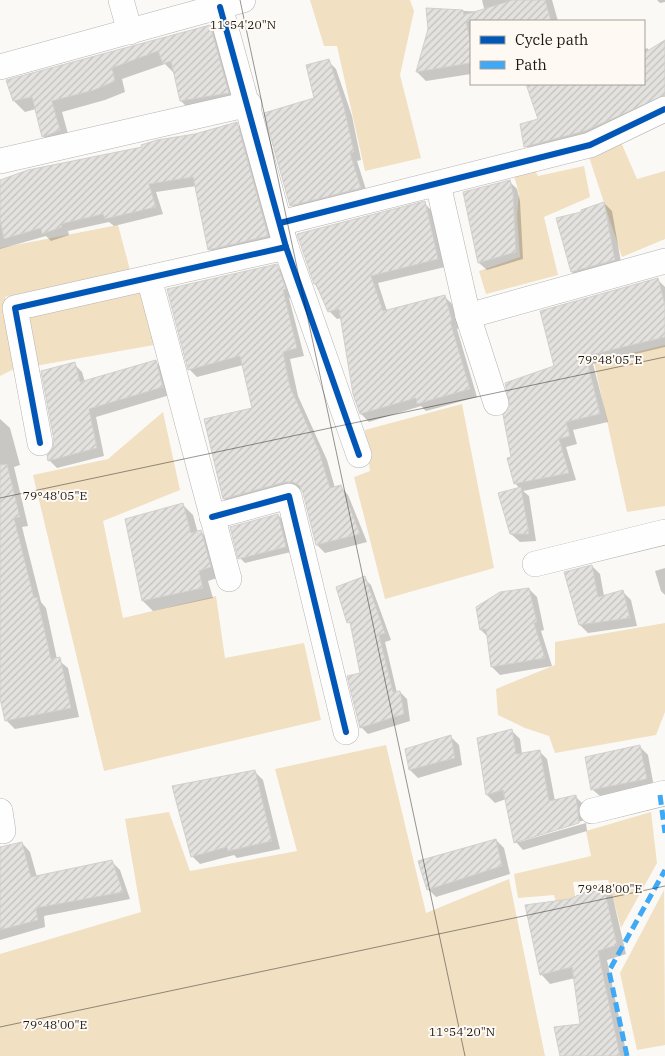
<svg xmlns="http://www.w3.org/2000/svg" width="665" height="1056" font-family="'IBM Plex Serif',serif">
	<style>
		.grass { fill: #f1e0c2 }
		.shadow { fill: #0003; fill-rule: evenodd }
		.building { fill: url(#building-hatch); stroke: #d1d0cd }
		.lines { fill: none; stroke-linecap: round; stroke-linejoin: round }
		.minor-casing { stroke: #b5b3b0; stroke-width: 26 }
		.minor { stroke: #fefefe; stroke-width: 25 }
		.quiet { stroke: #3fa9f5; stroke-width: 5; stroke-dasharray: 10 5; stroke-linecap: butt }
		.cycleway-casing { stroke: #fefaf3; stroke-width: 9 }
		.cycleway { stroke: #0057b8; stroke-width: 6 }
		.ticks { fill: none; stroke: #1b1916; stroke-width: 1; stroke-opacity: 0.45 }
		.ticks-label { font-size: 12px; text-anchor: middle; fill: #1b1916; stroke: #fefaf3; stroke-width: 4; stroke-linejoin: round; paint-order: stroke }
	</style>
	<defs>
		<pattern id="building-hatch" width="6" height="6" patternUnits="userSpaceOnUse" patternTransform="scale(1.25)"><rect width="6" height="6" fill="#e4e2df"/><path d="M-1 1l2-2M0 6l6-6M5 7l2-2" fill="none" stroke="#c3c1bf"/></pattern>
	</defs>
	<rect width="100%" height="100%" fill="#fbf9f6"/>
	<!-- grass -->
	<g class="grass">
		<path d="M310,0H410L414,11L400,75L421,158L365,171L337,46H324Z"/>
		<path d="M620,140L637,179L665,171V239L622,257L589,157Z"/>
		<path d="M584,166L590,197L544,217L558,275L486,294L479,271L520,257L517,215L519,194L513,172L533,167L538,176Z"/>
		<path d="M118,225L130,270L5,297L16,368L0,376V248Z"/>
		<path d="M141,289L154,345L35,366L24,316Z"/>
		<path d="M665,345V506L627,512L594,362Z"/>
		<path d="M462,404L494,568L385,599L354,477L370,471L365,430Z"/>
		<path d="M163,412L180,490L103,521L123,618L216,596L225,658L304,643L321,720L104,771L33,475L108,459Z"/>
		<path d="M665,623V712L656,735L555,753L549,736L525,728L498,715L496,689L555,665V642Z"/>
		<path d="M386,745L426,913L509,879L545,1056H0V954L141,912L125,819L169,812L190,871L297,851L275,769Z"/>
		<path d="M651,812L657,863L621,928L608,880L573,882L582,944L567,943L554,895L518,898L514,874L591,856L586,831Z"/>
		<path d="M664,890L665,1045L637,1050L620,973Z"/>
	</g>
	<!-- shadow -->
	<g class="shadow">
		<path d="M482,0H552L558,21H471V74L426,81L417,72L430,29L427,9L485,12Z"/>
		<path d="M657,0H665V2L660,3Z"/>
		<path d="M210,27L221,38L239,104L192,112L181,101L175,74L165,64L122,79L125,92L105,100L62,112L70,141L54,147L43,136L36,109L25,112L14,101Z"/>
		<path d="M665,42V107L535,156L526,146L540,120L528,84H565L573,105L617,84H644V50L647,48L650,51Z"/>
		<path d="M328,61L336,69L352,116L361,160L357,161L368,196L299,213L291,205L316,98Z"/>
		<path d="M236,123L244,131L275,244L217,257L209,249L196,186L156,192L163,214L114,226L109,222L68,231L69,235L51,241L46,236L0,249V181L144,148Z"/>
		<path d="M509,181L517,189L520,201L523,259L487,270L479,263Z"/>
		<path d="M424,203L432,211L445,267L378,283L387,311L444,296L452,304L459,328L457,329L477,397L426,411L421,406L369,422L361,414L354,394L342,318L337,319L329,311L315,284Z"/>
		<path d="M604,203L612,211L622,268L580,280L572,272L583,213Z"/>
		<path d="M276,265L284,273L292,297L289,298L304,356L290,359L298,396L327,460L335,488L341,487L348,495L367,542L325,553L317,545L304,492L301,489L232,506L224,499L253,409L243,365L197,377L189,369Z"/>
		<path d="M657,279L665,287V347L593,364L608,422L573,430L577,444L566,447L576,480L523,491L529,496L536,541L520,542L511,534L520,489L515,483L513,458L556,367Z"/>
		<path d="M155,361L163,369L170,395L96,417L104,456L57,468L49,460L55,449L74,364L82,372L85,382Z"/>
		<path d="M0,419L10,428L20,465L14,467L28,526L22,527L41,602L46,608L57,659L68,668L79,717L15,729L6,720L0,695Z"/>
		<path d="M183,505L193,515L198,533L201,532L211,542L220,577L208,581L213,598L153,611L143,601Z"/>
		<path d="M278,515L283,520L291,552L245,563L240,558Z"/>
		<path d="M592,566L600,574L604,596L623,592L631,600L637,626L588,633L580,625Z"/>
		<path d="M665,568V595L661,591L655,571Z"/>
		<path d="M364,578L371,585L391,640L385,642L397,693L400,692L407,699L410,721L368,734L361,727L362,674L352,625L348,622Z"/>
		<path d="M529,589L537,597L544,630L541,631L552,666L500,675L492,667L488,637L481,630Z"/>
		<path d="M512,731L520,739L522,754L539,751L547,759L555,801L576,797L584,805L587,831L523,850L516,842L506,799L495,803L487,795L479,739ZM585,820L586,823L519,842V840Z"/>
		<path d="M451,737L459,745L462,765L418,778L410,770Z"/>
		<path d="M640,747L648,755L654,787L601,797L593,790Z"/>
		<path d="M255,772L263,780L280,849L237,858L234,855L200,864L192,856Z"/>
		<path d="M496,840L504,848L510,874L436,897L428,889Z"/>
		<path d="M22,843L30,852L37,877L112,862L120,870L130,899L44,916L45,927L0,940V848Z"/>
		<path d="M603,884L612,894L626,954L607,960L627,1056H561L581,1025L575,978L550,984L541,974L570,900Z"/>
	</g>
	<!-- building -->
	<g class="building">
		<path d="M513,0H545L551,21H466L471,45V63L416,72L428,29L426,8L463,10L464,15Z"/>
		<path d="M210,25L229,93L180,101L171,61L163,64L158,51L112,68L115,81L94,90L52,101L60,130L48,135L42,137L32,97L13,101L6,80Z"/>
		<path d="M665,40V95L585,131L524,147L520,124L538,119L526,84H644V53Z"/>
		<path d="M329,59L344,107L354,152L350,153L361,188L290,206L264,113L314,98L306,65Z"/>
		<path d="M237,122L268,236L208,250L193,177L149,184L156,207L105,219L103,214L61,224L62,227L42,234L41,228L4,239L0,219V180L28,170L142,147L141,145L157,140L195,134Z"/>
		<path d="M510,180L513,193L516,252L478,263L463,192Z"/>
		<path d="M425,201L438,259L371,276L383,311L445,295L452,321H450L470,389L417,404L416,398L360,414L353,394L339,309L328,312L316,284H314L297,234Z"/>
		<path d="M604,202L615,260L571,272L556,218L581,212V210Z"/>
		<path d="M277,264L286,289L283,290L297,348L283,352L290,387L319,451L330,488L341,485L360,534L316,545L303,493L300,486L293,482H285L223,499L204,419L252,408L240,356L188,370L167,289Z"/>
		<path d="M658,278L665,305V337L586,356L600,414L566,422L570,436L559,439L569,473L514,484L507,458L511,457L503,415L510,406L505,383L554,366L540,311Z"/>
		<path d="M156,360L163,387L89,409L97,448L48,461L47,455L53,448L54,440L41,371L75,362L80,382Z"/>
		<path d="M7,464L20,517L14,518L34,598L37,597L51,659L60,657L71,708L5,721L0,698V465Z"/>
		<path d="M521,487L529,534H510L498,493Z"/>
		<path d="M183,503L191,533L201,530L211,567L199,571L203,588L142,601L125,519Z"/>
		<path d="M278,514L286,547L238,559L230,527Z"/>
		<path d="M592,565L598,597L623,590L630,618L579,625L564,572Z"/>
		<path d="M365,576L385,633L379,635L393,692L400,691L404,714L360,728L347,676L360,673L350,622L347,623L336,587Z"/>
		<path d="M529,588L537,622L534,623L545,658L491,667L486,629L480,630L476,607L500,592Z"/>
		<path d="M512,729L516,754L540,750L549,801L576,795L579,823L514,843L503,790L486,795L477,738Z"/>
		<path d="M451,735L455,758L409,770L405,749Z"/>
		<path d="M640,745L647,779L591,790L585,757Z"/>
		<path d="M255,770L272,841L228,851L227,847L191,857L172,786Z"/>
		<path d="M496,839L502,866L427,890L418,861Z"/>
		<path d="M22,842L31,877L112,860L123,892L36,908L38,920L0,930V847Z"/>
		<path d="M603,883L617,945L598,951L620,1056H560L554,1027L580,1024L572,967L540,975L525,905L570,899Z"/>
	</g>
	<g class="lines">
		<defs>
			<g id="minor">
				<path d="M121,0L130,32"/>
				<path d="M220,7L286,247L359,455"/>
				<path d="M0,67L243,0"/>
				<path d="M0,161L249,104"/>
				<path d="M438,184L468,316L496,403"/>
				<path d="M280,223L590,145L665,109"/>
				<path d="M149,278L229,579"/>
				<path d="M468,316L665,261"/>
				<path d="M40,443L15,308L286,247"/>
				<path d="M212,517L289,496L346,732"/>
				<path d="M535,564L665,532"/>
				<path d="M0,811L3,831"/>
				<path d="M592,811L665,793"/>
			</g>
		</defs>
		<!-- minor casing -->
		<use href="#minor" class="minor-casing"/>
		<!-- minor -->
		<use href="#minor" class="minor"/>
		<!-- quiet -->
		<g class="quiet">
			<path d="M660,795L665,833"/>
			<path d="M627,1056L609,971L665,870"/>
		</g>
		<defs>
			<g id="cycleway">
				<path d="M220,7L286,247L359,455"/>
				<path d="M280,223L590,145L665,109"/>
				<path d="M40,443L15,308L286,247"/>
				<path d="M212,517L289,496L346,732"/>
			</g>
		</defs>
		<!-- cycleway casing -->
		<use href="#cycleway" class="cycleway-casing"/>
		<!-- cycleway -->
		<use href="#cycleway" class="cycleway"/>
	</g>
	<!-- ticks -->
	<path class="ticks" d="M240,0L465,1056M0,498L665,357M0,1027L665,886"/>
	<g class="ticks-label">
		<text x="243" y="29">11°54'20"N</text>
		<text x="610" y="364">79°48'05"E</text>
		<text x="55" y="500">79°48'05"E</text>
		<text x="610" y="893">79°48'00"E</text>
		<text x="55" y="1029">79°48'00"E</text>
		<text x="462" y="1036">11°54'20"N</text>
	</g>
	<!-- legend -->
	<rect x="470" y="20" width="175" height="65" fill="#fefaf3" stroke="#a3a09b"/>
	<rect x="480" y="36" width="25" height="8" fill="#0057b8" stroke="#a3a09b"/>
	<text x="515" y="45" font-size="15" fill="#1b1916">Cycle path</text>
	<rect x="480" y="61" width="25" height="8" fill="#3fa9f5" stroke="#a3a09b"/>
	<text x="515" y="70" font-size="15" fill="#1b1916">Path</text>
</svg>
